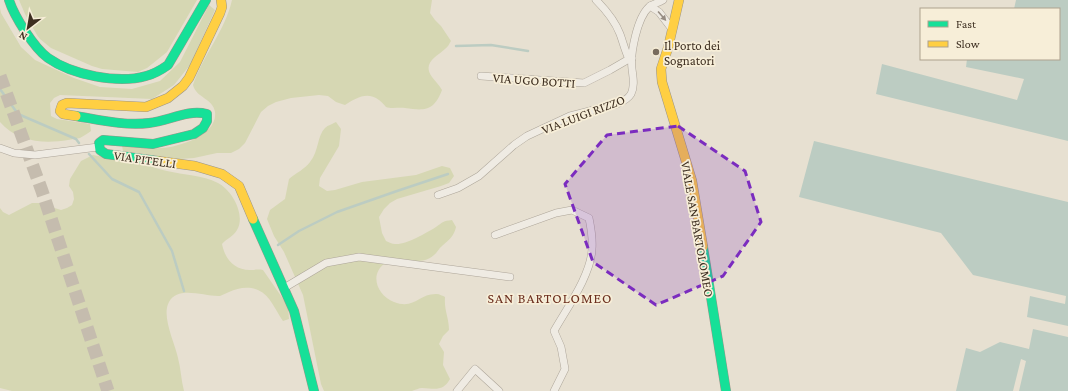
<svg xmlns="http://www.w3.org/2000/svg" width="1068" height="391" font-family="'Crimson Pro',serif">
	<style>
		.green { fill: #d6d7b3 }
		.water { fill: #bcccc2 }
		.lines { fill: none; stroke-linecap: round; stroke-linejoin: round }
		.stream { stroke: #bcccc2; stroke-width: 2.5 }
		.highway-tunnel { stroke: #c5bcae; stroke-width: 13; stroke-dasharray: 13 6; stroke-linecap: butt }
		.street-casing { stroke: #ada599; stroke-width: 8 }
		.fast-casing { stroke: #9c958a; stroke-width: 10 }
		.slow-casing { stroke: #9c958a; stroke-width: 10 }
		.street { stroke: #efebe3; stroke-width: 7 }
		.fast { stroke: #16e098; stroke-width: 9 }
		.slow { stroke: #ffcf43; stroke-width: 9 }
		.oneway { fill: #968c82 }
		.marked { fill: #7b2cbf; fill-opacity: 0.2; stroke: #7b2cbf; stroke-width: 3; stroke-dasharray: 8 5; stroke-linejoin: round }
		.poi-dot { fill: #786c5e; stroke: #f7eed8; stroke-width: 1.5 }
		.labels { text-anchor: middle; stroke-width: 3.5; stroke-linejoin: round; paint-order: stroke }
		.poi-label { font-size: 13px; fill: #3d2e20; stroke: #f7eed8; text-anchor: start }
		.street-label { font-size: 13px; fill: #3d2e20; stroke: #f7eed8 }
		.neighbourhood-label { font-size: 14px; letter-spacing: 1px; fill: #6b2e1e; stroke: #f7eed8 }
	</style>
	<rect width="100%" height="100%" fill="#e7e0d1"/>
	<!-- green -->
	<g class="green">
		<path d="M19,0H197L167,52L147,68L138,72L102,69L92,66L51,48L40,39L37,35L25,14Z"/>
		<path d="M232,0H432L430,13L435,20L441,26L451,41C449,44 448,47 445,49C436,57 422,63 432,77C436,82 439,85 442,90C434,111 425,111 405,108C400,107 391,109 386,107C384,105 382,102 379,100C367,91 356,98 345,105L336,102L328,96L319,95L291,98L276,102L268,106L261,112L245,143L239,149L231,153H217L194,158L180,159L123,151L122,146C135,147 149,149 162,148C179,147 218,135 215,112C213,98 196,98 193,85C203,55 225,31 232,0Z"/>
		<path d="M209,5L215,10L190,65L174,85L152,99L60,95L54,98L50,103L51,116L57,119L90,124L91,131C88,133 84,136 80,138C77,139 72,139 68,140C44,144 17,142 0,122V8L1,13L21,47L35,60L74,78L100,87L132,89L160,81L180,62Z"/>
		<path d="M336,122L341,129L339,146L320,178L319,186L327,191L335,190L362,182L416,175L442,166L450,168L454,176L449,183L441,186L397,199L390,203L384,209L379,217L382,233L386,241C389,242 392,244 395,244C406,245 426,233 436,227C443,222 443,221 452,220L456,227C454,236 449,240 442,246C439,248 437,253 434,255C425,264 408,261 396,261C393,261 390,261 387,262C368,273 377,296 394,302C415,310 419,293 437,294C439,294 443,296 445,297C444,311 449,317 449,330L443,336L439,344L444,352L443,365L450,379C443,391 437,389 422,388C419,388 415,390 412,391H324L321,384L303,295L284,252L274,236L267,219L270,210L285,199L289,179C296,173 305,169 310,162C319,151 317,136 325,128C328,125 333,124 336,122Z"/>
		<path d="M93,155C107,158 121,159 135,161C146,164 156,169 167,171C184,175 202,175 218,183C232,190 246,215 237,230C234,236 226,239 222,244C225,259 234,270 250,270C255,270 258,269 263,270L288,306L289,319L283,321C275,310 271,296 258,290C248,286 238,288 229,292C226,293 223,295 220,296C205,297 178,285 169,302C161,316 175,343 178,358C181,369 181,380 184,391H12L0,388V208L3,212L9,215L32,203H39L43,206H48L61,210L67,208L72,205L74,199L73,192L69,186L70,179L81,161Z"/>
	</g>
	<!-- water -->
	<g class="water">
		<path d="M1016,0H1068V141L876,94L882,64L1017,100L1024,79L966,67L967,59H1059V9H1014Z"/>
		<path d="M814,141L1068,202V326L1027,317L1030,296L1065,304L1066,296L973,275L941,233L799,197Z"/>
		<path d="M1033,329L1068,337V391H1019L1026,361L1021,359L1013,391H956L966,348L980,352L1000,342L1029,349Z"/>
	</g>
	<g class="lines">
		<!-- stream -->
		<g class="stream">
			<path d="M456,46L491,45L528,51"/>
			<path d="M0,89L18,114L76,139L79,143"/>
			<path d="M89,154L112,179L139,192L172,251L184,291"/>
			<path d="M278,245L299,231L337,212L397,191L448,174"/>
		</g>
		<!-- highway-tunnel -->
		<path class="highway-tunnel" d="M0,76L42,191L108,391"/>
		<defs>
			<g id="street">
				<path d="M596,0C606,10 615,21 620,34C623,42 625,51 629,59L632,58"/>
				<path d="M650,6L659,12L672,29"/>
				<path d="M481,76L584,83L610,70L629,59"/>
				<path d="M0,148L14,153L35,155L98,147"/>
				<path d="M438,195L458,188L479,176L514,145L527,136L570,116L617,104C622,102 628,99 631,94C635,86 633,77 632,69C630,54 637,18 649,7C652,4 659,3 663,0"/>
				<path d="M495,235L556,213L572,210L589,218C591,228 593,238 592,249C591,275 567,308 554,331L561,347L565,369L554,391"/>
				<path d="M284,288L326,263L359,257L510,277"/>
				<path d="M457,391L475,369L499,391"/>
			</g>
			<g id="fast">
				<path d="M9,0C14,16 34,48 48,58C72,75 118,84 146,76C154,74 161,70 168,65L206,0"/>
				<path d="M76,116C100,120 125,126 149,123C169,121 187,109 207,114V121L203,128L194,134L153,144L103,140L99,143L100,150L106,154L158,161"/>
				<path d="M253,219L294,311L314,391"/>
				<path d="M703,247L726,391"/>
			</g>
			<g id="slow">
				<path d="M679,0L668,48L661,69L662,82L692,181L703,247"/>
				<path d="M76,116L63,114L60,111L62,105L67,103L146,107L168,98L183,86L189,78L220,13L222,7L221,0"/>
				<path d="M158,161L195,166L222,174L239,186L253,219"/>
			</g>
		</defs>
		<!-- street casing -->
		<use href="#street" class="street-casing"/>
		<!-- fast casing -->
		<use href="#fast" class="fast-casing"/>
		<!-- slow casing -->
		<use href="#slow" class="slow-casing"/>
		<!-- street -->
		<use href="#street" class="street"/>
		<!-- fast -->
		<use href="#fast" class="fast"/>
		<!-- slow -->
		<use href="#slow" class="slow"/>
	</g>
	<!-- one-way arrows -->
	<defs><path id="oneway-solid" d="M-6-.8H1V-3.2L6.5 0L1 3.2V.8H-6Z"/></defs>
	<use class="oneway" href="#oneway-solid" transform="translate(662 16) rotate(49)"/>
	<!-- marked area -->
	<path class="marked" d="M678,126L745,171L761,222L723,276L656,305L593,262L565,184L607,135Z"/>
	<!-- markers -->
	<circle class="poi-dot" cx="656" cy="52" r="4"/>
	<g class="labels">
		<!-- poi labels -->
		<g class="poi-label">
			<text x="664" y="50">Il Porto dei<tspan x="664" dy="15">Sognatori</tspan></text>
		</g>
		<!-- street labels -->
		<g class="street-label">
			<text transform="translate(534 80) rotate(4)" y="5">VIA UGO BOTTI</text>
			<text transform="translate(583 114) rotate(-21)" y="5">VIA LUIGI RIZZO</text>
			<text transform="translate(145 159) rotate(8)" y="5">VIA PITELLI</text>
			<text transform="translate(698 229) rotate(80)" y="5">VIALE SAN BARTOLOMEO</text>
		</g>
		<!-- neighbourhood labels -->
		<g class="neighbourhood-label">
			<text x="550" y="303">SAN BARTOLOMEO</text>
		</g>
	</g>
	<!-- legend -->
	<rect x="920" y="8" width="140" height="52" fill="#f7eed8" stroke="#ada18e"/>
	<rect x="928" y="21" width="20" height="6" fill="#16e098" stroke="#ada18e"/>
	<text x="956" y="28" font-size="12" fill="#3d2e20">Fast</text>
	<rect x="928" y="41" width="20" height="6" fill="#ffcf43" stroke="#ada18e"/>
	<text x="956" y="48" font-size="12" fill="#3d2e20">Slow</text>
	<!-- north arrow -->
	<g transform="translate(28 28) rotate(211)" stroke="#f7eed8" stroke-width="3" paint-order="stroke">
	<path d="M0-3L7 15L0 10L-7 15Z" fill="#3d2e20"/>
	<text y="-6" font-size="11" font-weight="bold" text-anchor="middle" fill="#3d2e20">N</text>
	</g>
</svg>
